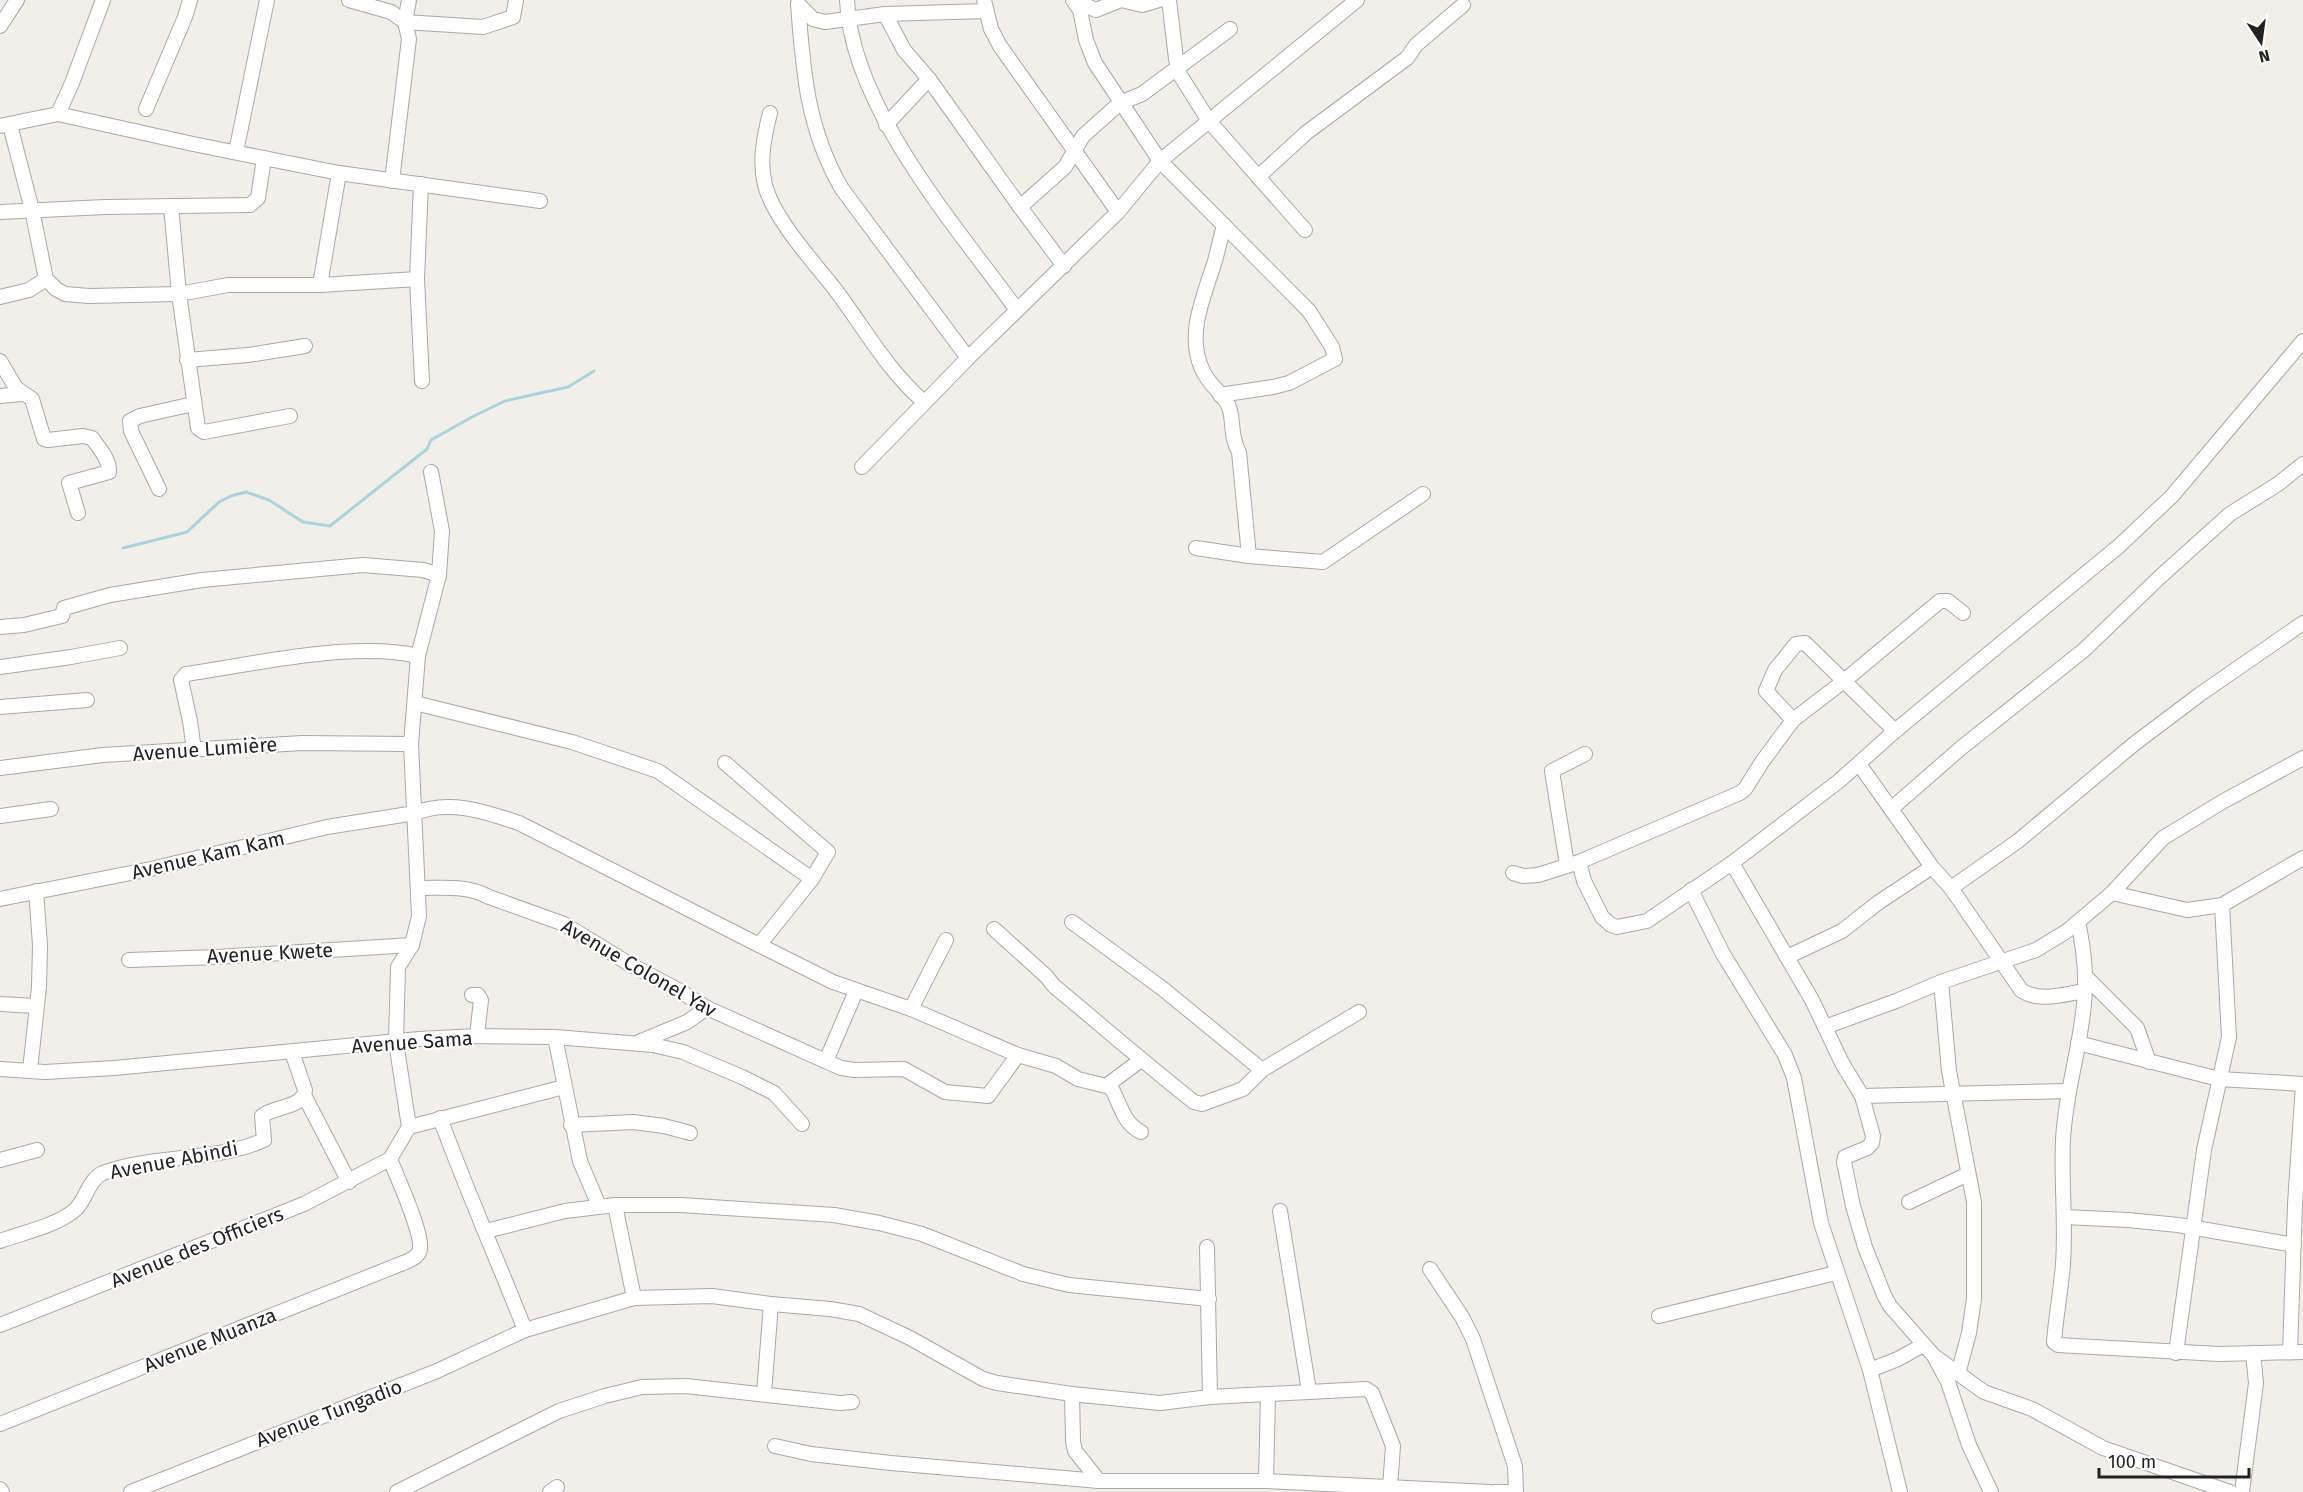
<svg xmlns="http://www.w3.org/2000/svg" width="2303" height="1492" font-family="'Fira Sans',sans-serif">
	<style>
		.lines { fill: none; stroke-linecap: round; stroke-linejoin: round }
		.stream { stroke: #aad3df; stroke-width: 3 }
		.minor-casing { stroke: #a9a9a9; stroke-width: 16 }
		.minor { stroke: #fff; stroke-width: 14 }
		.labels { text-anchor: middle; stroke-width: 4.5; stroke-linejoin: round; paint-order: stroke }
		.street-label { font-size: 20px; fill: #222; stroke: #fff }
	</style>
	<rect width="100%" height="100%" fill="#f2efe9"/>
	<g class="lines">
		<!-- stream -->
		<path class="stream" d="M123,548L187,532L219,502L231,496L246,492L269,500L303,522L330,526L427,449L431,440L472,417L505,401L568,387L594,371"/>
		<defs>
			<g id="minor">
				<path d="M349,0L391,12L405,22L409,39L392,181"/>
				<path d="M409,0L405,22L483,27L513,17L516,0"/>
				<path d="M847,0C851,107 956,226 1017,310"/>
				<path d="M984,0L991,29L1000,46L1118,212"/>
				<path d="M1073,0L1080,10L1086,40L1095,63L1160,161L1309,311L1332,347L1335,359L1289,383L1273,387L1220,395"/>
				<path d="M1073,0L1096,10L1121,0L1142,5L1159,0"/>
				<path d="M1169,0L1176,59L1180,75L1209,121L1305,230"/>
				<path d="M798,4C803,71 807,129 842,189L968,358"/>
				<path d="M798,4L813,19L825,22L885,14L986,11"/>
				<path d="M885,14L904,50L929,79L1020,207L1064,266"/>
				<path d="M0,26L17,0"/>
				<path d="M146,109L185,17L190,0"/>
				<path d="M770,113C764,137 759,161 765,185C774,219 812,260 834,288C864,327 886,369 924,402"/>
				<path d="M58,114L72,83L103,0"/>
				<path d="M10,125L32,210L46,279"/>
				<path d="M886,125L929,79"/>
				<path d="M0,126L58,114L193,144L339,173L540,201"/>
				<path d="M236,152L267,0"/>
				<path d="M1258,177L1306,133L1407,58L1416,45L1463,5"/>
				<path d="M421,184L417,279L422,381"/>
				<path d="M171,206L179,294L198,428L204,432L290,416"/>
				<path d="M1020,207L1065,167L1083,136L1120,103L1142,94L1230,29"/>
				<path d="M0,212L105,207L250,205L258,198L264,158"/>
				<path d="M1224,225C1221,237 1218,249 1215,261C1204,296 1186,334 1202,369C1209,386 1224,394 1229,407C1234,421 1230,437 1239,452L1249,556"/>
				<path d="M320,285L339,173"/>
				<path d="M0,297L29,290L46,279L56,289L65,294L89,296L179,294L228,285H320L417,279"/>
				<path d="M187,360L248,355L305,346"/>
				<path d="M0,361L16,388L32,399L44,439L48,440L83,436L92,438C99,448 110,460 109,472L69,483L78,513"/>
				<path d="M0,396L22,394"/>
				<path d="M862,467L968,358L1118,212L1160,161L1357,0"/>
				<path d="M431,472L442,531L439,575"/>
				<path d="M159,489L131,431L130,421L140,416L193,404"/>
				<path d="M1196,548L1249,556L1323,562L1423,494"/>
				<path d="M0,627L24,625L62,616L64,608L110,595L202,580L363,565L423,570L439,575L418,656L411,744L419,916L412,945L398,967L396,1042L409,1127L390,1159L304,1204L0,1325"/>
				<path d="M0,667L71,657L120,648"/>
				<path d="M415,703L572,742L658,771L812,879"/>
				<path d="M0,707L87,700"/>
				<path d="M1793,720L1766,691L1775,670L1796,644L1805,643L1844,681L1940,601H1948L1963,613"/>
				<path d="M194,750L190,721L181,680L186,674C254,664 352,641 418,656"/>
				<path d="M1859,764L1932,867L1951,888L2021,990C2039,1003 2065,994 2085,991"/>
				<path d="M0,768L103,755L302,743L411,744"/>
				<path d="M1891,809L1961,748L2084,650L2161,576L2230,514L2278,484L2303,464"/>
				<path d="M0,816L51,809"/>
				<path d="M1579,862L1584,881L1602,917L1611,925L1617,927L1647,921L1732,863L1839,781L1895,731L2119,546L2172,496L2303,341"/>
				<path d="M1732,863L1812,1000L1842,1063L1862,1096L1873,1136L1872,1143L1867,1148L1845,1157L1844,1162L1853,1206L1865,1247L1884,1295L1890,1306L1934,1356L1984,1392L2032,1409L2103,1448L2230,1492"/>
				<path d="M1567,865L1552,771L1585,754"/>
				<path d="M1513,873L1523,876L1538,875L1579,862L1740,793L1745,789L1762,762L1793,720L1844,681L1895,731"/>
				<path d="M419,888C443,888 467,885 489,897L564,924L631,965L680,991L707,1008L841,1068L855,1070L904,1069L945,1092L988,1096L1018,1055"/>
				<path d="M1951,888L2018,841L2134,744L2199,695L2303,623"/>
				<path d="M1691,890L1723,954L1785,1055L1794,1078L1821,1223L1870,1370L1900,1492"/>
				<path d="M2112,893L2187,910L2222,905L2303,858"/>
				<path d="M0,899L151,869L327,827L415,813C450,799 486,812 519,823L759,945L812,879L828,852L725,763"/>
				<path d="M2078,922C2084,949 2087,975 2084,1004C2080,1050 2065,1094 2063,1140C2061,1181 2066,1223 2063,1264C2061,1290 2056,1315 2054,1342L2058,1345L2219,1354L2303,1352"/>
				<path d="M994,929L1046,976L1054,986C1101,1025 1146,1064 1194,1102L1202,1104L1243,1089L1262,1070L1163,989L1072,922"/>
				<path d="M759,945L833,982L911,1009L1018,1055L1056,1066L1078,1079L1106,1086L1141,1060"/>
				<path d="M1787,957L1842,931L1879,902L1932,867"/>
				<path d="M129,960L217,957L412,945"/>
				<path d="M2085,976L2137,1028L2149,1062"/>
				<path d="M1941,982L1949,1071L1974,1202V1299L1969,1333L1958,1374"/>
				<path d="M472,995H478L481,1000L477,1036"/>
				<path d="M0,1004L36,1006"/>
				<path d="M911,1009L946,940"/>
				<path d="M1825,1027L1896,1001L1941,982L2036,950L2067,931L2112,893L2163,838L2222,802L2303,758"/>
				<path d="M555,1037L580,1161L599,1206"/>
				<path d="M639,1042L687,1022L707,1008"/>
				<path d="M2078,1043L2219,1079L2303,1084"/>
				<path d="M292,1052L305,1090L304,1095L349,1182"/>
				<path d="M826,1061L856,991"/>
				<path d="M0,1069L45,1072L114,1068L419,1039L477,1036L555,1037L653,1045L683,1052L742,1077L774,1093L802,1124"/>
				<path d="M30,1070L39,987L40,945L36,891"/>
				<path d="M1262,1070L1359,1012"/>
				<path d="M1109,1084C1120,1101 1122,1123 1141,1132"/>
				<path d="M1862,1096L2068,1091"/>
				<path d="M440,1118C466,1189 497,1259 525,1330"/>
				<path d="M571,1125L633,1122L664,1126L690,1133"/>
				<path d="M409,1127L564,1087"/>
				<path d="M0,1160L37,1150"/>
				<path d="M1909,1202L1968,1174"/>
				<path d="M615,1205L634,1298"/>
				<path d="M1280,1211L1309,1391"/>
				<path d="M2064,1217L2128,1220L2178,1225L2294,1245"/>
				<path d="M486,1231L565,1211L615,1205H681L834,1215L879,1223L922,1234L1023,1274L1069,1285L1209,1299"/>
				<path d="M0,1241C22,1233 59,1225 76,1209C86,1199 89,1179 103,1173C153,1154 216,1162 264,1140L262,1116C275,1106 295,1109 304,1095"/>
				<path d="M1207,1247L1210,1397"/>
				<path d="M1430,1269L1462,1317L1473,1339L1515,1466L1516,1492"/>
				<path d="M1659,1316L1836,1273"/>
				<path d="M2290,1352L2295,1204L2303,1084"/>
				<path d="M2176,1353L2204,1150L2229,1037L2222,905"/>
				<path d="M1935,1358L1948,1382L1969,1445L1991,1492"/>
				<path d="M1870,1370L1898,1359L1923,1345"/>
				<path d="M764,1393L771,1304"/>
				<path d="M1072,1394L1073,1441L1075,1451L1099,1481"/>
				<path d="M1268,1394L1266,1481L1489,1492"/>
				<path d="M0,1424L408,1261C414,1258 420,1255 420,1248C422,1231 397,1177 390,1159"/>
				<path d="M775,1446L811,1454L891,1463L1099,1481H1266"/>
				<path d="M0,1489L2,1492"/>
				<path d="M131,1492L437,1371L525,1330L634,1298L712,1296L771,1304L830,1309L859,1314L910,1338L983,1379L997,1383L1072,1394L1160,1403L1210,1397L1366,1389L1372,1393L1393,1446L1390,1487"/>
				<path d="M397,1492L559,1411L605,1396L642,1387L686,1386L840,1403L852,1402"/>
				<path d="M550,1492L557,1487"/>
				<path d="M1494,1492H1516"/>
				<path d="M2242,1492L2256,1383L2253,1353"/>
			</g>
		</defs>
		<!-- minor casing -->
		<use href="#minor" class="minor-casing"/>
		<!-- minor -->
		<use href="#minor" class="minor"/>
	</g>
	<g class="labels">
		<!-- street labels -->
		<g class="street-label">
			<text transform="translate(205 749) rotate(-4)" y="7">Avenue Lumière</text>
			<text transform="translate(208 855) rotate(-13)" y="7">Avenue Kam Kam</text>
			<text transform="translate(270 953) rotate(-3)" y="7">Avenue Kwete</text>
			<text transform="translate(639 968) rotate(30)" y="7">Avenue Colonel Yav</text>
			<text transform="translate(412 1042) rotate(-4)" y="7">Avenue Sama</text>
			<text transform="translate(174 1160) rotate(-11)" y="7">Avenue Abindi</text>
			<text transform="translate(197 1247) rotate(-22)" y="7">Avenue des Officiers</text>
			<text transform="translate(210 1340) rotate(-22)" y="7">Avenue Muanza</text>
			<text transform="translate(329 1413) rotate(-21)" y="7">Avenue Tungadio</text>
		</g>
	</g>
	<!-- north arrow -->
	<g transform="translate(2261 42) rotate(167)" stroke="#ffffff" stroke-width="4.5" paint-order="stroke">
	<path d="M0-4.5L10 22L0 15L-10 22Z" fill="#222222"/>
	<text y="-9" font-size="16" font-weight="bold" text-anchor="middle" fill="#222222">N</text>
	</g>
	<!-- scale -->
	<path d="M2099 1468v9h150v-9" fill="none" stroke="#222222" stroke-width="3"/>
	<text x="2108" y="1468" font-size="18" fill="#222222" stroke="#ffffff" stroke-width="4.5" paint-order="stroke">100 m</text>
</svg>
